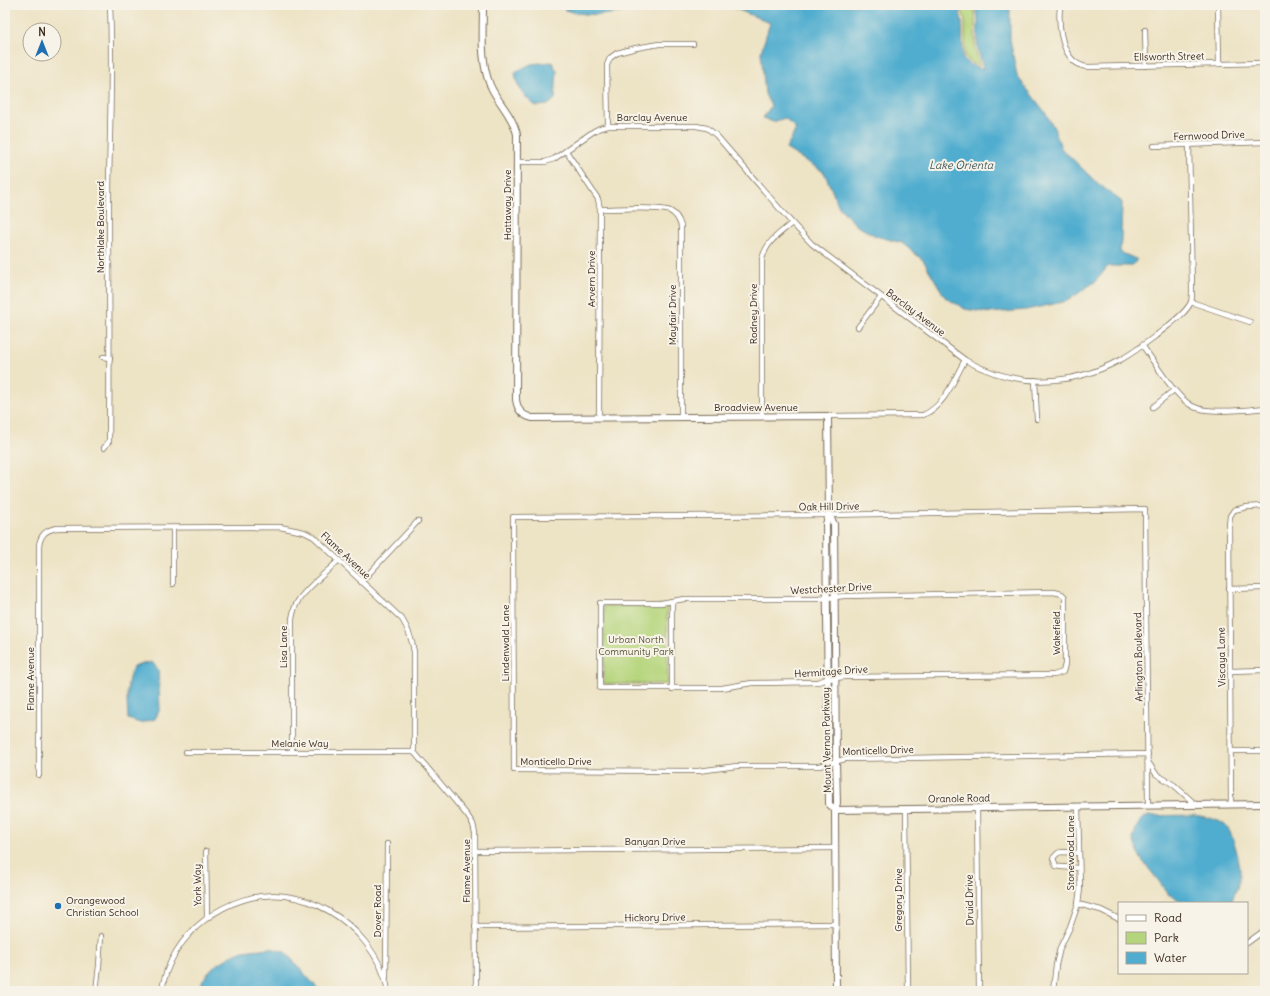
<svg xmlns="http://www.w3.org/2000/svg" width="1270" height="996" font-family="Delius,sans-serif">
	<style>
		.green { fill: #b5d57c; stroke: #78804d }
		.water { fill: #51adcf; stroke: #466c76 }
		.lines { fill: none; stroke-linecap: round; stroke-linejoin: round }
		.minor-casing { stroke: #796b58; stroke-width: 6 }
		.tertiary-casing { stroke: #796b58; stroke-width: 8 }
		.minor { stroke: #fff; stroke-width: 4.5 }
		.tertiary { stroke: #fff; stroke-width: 6 }
		.poi-dot { fill: #1f6fb2; stroke: #f7f3e8; stroke-width: 1.5 }
		.labels { text-anchor: middle; stroke-width: 4; stroke-linejoin: round; paint-order: stroke }
		.street-label { font-size: 10px; fill: #3b2a1e; stroke: #f7f3e8 }
		.park-label { font-size: 10px; fill: #5a5536; stroke: #f7f3e8 }
		.poi-label { font-size: 10px; fill: #3b2a1e; stroke: #f7f3e8; text-anchor: start }
		.water-label { font-size: 11px; font-style: italic; fill: #43585c; stroke: #f7f3e8 }
	</style>
	<rect width="100%" height="100%" fill="#f7f3e8"/>
	<filter id="ink" filterUnits="userSpaceOnUse"><feTurbulence type="fractalNoise" baseFrequency=".025" numOctaves="2"/><feDisplacementMap in="SourceGraphic" scale="8" xChannelSelector="R" yChannelSelector="G"/><feConvolveMatrix kernelMatrix="1 2 1 2 8 2 1 2 1" color-interpolation-filters="sRGB"/></filter>
	<filter id="wash" filterUnits="userSpaceOnUse"><feTurbulence type="fractalNoise" baseFrequency=".012" numOctaves="4" result="noise"/><feDisplacementMap in="SourceGraphic" scale="16" xChannelSelector="R" yChannelSelector="G"/><feGaussianBlur stdDeviation="0.9" result="paint"/><feColorMatrix in="noise" values="0 0 0 0 0 0 0 0 0 0 0 0 0 0 0 0 0 1.4 0 .05"/><feComposite in="paint" operator="in"/></filter>
	<g filter="url(#wash)">
		<rect width="100%" height="100%" fill="#ede3c5"/>
		<!-- green -->
		<g class="green">
			<path d="M960,5H971L975,12V49L980,66L972,63L965,57V19Z"/>
			<path d="M604,606H667L668,684H604Z"/>
		</g>
		<!-- water -->
		<g class="water">
			<path d="M563,5H656C625,13 595,19 565,10Z"/>
			<path d="M727,5H958L962,20L963,59C969,64 975,68 983,69C982,62 979,56 978,50C975,35 982,18 974,5H1010V39L1017,76L1045,112L1054,128L1061,148L1095,181L1122,202L1121,239L1120,252L1138,260L1130,266H1108L1096,281L1067,301L1026,310L990,313L965,309L945,297L923,260L902,243L876,236L857,226L839,207L824,172L786,149L796,129L785,118L773,122L763,118L771,106L765,94L761,52L770,23Z"/>
			<path d="M552,62L557,71L555,99L548,105L536,106C525,98 516,87 515,72L531,64Z"/>
			<path d="M152,662L158,669L160,709L155,719L140,723L128,719C127,701 125,683 133,667L143,664Z"/>
			<path d="M1194,815C1204,817 1215,818 1224,824C1233,830 1241,865 1240,876C1239,886 1234,895 1231,903H1185L1168,894L1158,880L1141,859L1133,840L1136,828L1142,819L1149,816Z"/>
			<path d="M271,948L285,952L320,991H201L202,981L213,967L238,952L251,950Z"/>
		</g>
	</g>
	<g filter="url(#ink)">
		<g class="lines">
			<defs>
				<g id="minor">
					<path d="M1060,5C1058,26 1061,63 1087,67L1265,63"/>
					<path d="M1218,5L1219,64"/>
					<path d="M1145,30L1146,66"/>
					<path d="M608,126L607,65L610,58L617,53L636,48L659,44H693"/>
					<path d="M1154,146L1265,142"/>
					<path d="M566,151L598,199L600,209L599,417"/>
					<path d="M517,162H545L554,159L594,131L600,128L608,126H696L707,128L716,135L792,223L812,244L965,360C1015,388 1070,387 1120,360C1133,353 1146,343 1158,334C1167,326 1186,314 1191,302C1192,299 1192,294 1192,290L1189,144"/>
					<path d="M600,209C614,209 659,206 670,211C676,214 679,219 681,226V417"/>
					<path d="M1191,302L1250,322"/>
					<path d="M858,327L881,297"/>
					<path d="M1142,345C1154,361 1178,403 1197,408C1211,413 1250,410 1265,408"/>
					<path d="M103,357L110,358"/>
					<path d="M1035,380L1037,419"/>
					<path d="M1153,407L1174,390"/>
					<path d="M828,416L923,415C945,406 954,379 965,360"/>
					<path d="M762,417V259C767,241 778,235 792,223"/>
					<path d="M104,448L109,441C110,362 109,283 109,205C109,138 113,71 110,5"/>
					<path d="M361,582L418,521"/>
					<path d="M173,584V528"/>
					<path d="M1229,589L1265,588"/>
					<path d="M1054,592L1062,594L1065,597V664L1063,672L1054,675L844,677L827,679L818,682L752,683L722,688H600V603H661L684,599H818L844,596Z"/>
					<path d="M1230,671L1265,670"/>
					<path d="M672,689V601"/>
					<path d="M1231,751H1265"/>
					<path d="M186,752H414"/>
					<path d="M292,752V619C293,613 294,607 298,601C306,588 327,572 339,560"/>
					<path d="M1148,754L845,759L819,766H737L698,771L514,770L513,517L829,515L1145,509L1148,805"/>
					<path d="M1148,762L1156,774L1174,785L1195,804"/>
					<path d="M39,775V545C41,534 46,530 57,528L280,527L304,532L314,537L402,619C409,630 412,639 414,652V752L467,815L473,824L475,833L476,991"/>
					<path d="M1231,804L1229,525L1230,516L1234,510L1247,507L1265,506"/>
					<path d="M977,808L979,991"/>
					<path d="M906,809L908,991"/>
					<path d="M206,851L207,918"/>
					<path d="M475,851L835,848"/>
					<path d="M1079,853L1061,852L1058,853L1053,858L1056,866L1061,867L1079,868"/>
					<path d="M1078,904L1101,910L1119,919"/>
					<path d="M475,927L836,924"/>
					<path d="M1247,943L1265,930"/>
					<path d="M386,977L387,844"/>
					<path d="M96,991L99,966L101,936"/>
					<path d="M162,991C169,935 228,889 285,896C316,900 345,917 365,942C377,957 385,972 388,991"/>
					<path d="M1053,991L1056,965L1060,948L1070,927L1078,904L1080,889L1078,806"/>
				</g>
				<g id="tertiary">
					<path d="M483,5C483,31 480,61 490,85C498,103 512,114 517,134L516,400C518,411 522,415 532,418L828,416L829,515L826,524L829,804L835,810"/>
					<path d="M829,515L834,524L836,761L837,803L835,810L836,991"/>
					<path d="M835,810L1265,804"/>
				</g>
			</defs>
			<!-- minor casing -->
			<use href="#minor" class="minor-casing"/>
			<!-- tertiary casing -->
			<use href="#tertiary" class="tertiary-casing"/>
			<!-- minor -->
			<use href="#minor" class="minor"/>
			<!-- tertiary -->
			<use href="#tertiary" class="tertiary"/>
		</g>
	</g>
	<!-- markers -->
	<circle class="poi-dot" cx="58" cy="906" r="4"/>
	<g class="labels">
		<!-- street labels -->
		<g class="street-label">
			<text transform="translate(1169 56) rotate(-1)" y="4">Ellsworth Street</text>
			<text x="652" y="121">Barclay Avenue</text>
			<text transform="translate(1209 135) rotate(-2)" y="4">Fernwood Drive</text>
			<text transform="translate(507 205) rotate(-90)" y="4">Hattaway Drive</text>
			<text transform="translate(100 227) rotate(-90)" y="4">Northlake Boulevard</text>
			<text transform="translate(591 279) rotate(-90)" y="4">Arvern Drive</text>
			<text transform="translate(916 312) rotate(37)" y="4">Barclay Avenue</text>
			<text transform="translate(753 314) rotate(-90)" y="4">Rodney Drive</text>
			<text transform="translate(672 315) rotate(-90)" y="4">Mayfair Drive</text>
			<text x="756" y="411">Broadview Avenue</text>
			<text transform="translate(829 506) rotate(-1)" y="4">Oak Hill Drive</text>
			<text transform="translate(346 555) rotate(43)" y="4">Flame Avenue</text>
			<text transform="translate(831 588) rotate(-3)" y="4">Westchester Drive</text>
			<text transform="translate(1056 633) rotate(-90)" y="4">Wakefield</text>
			<text transform="translate(505 643) rotate(-90)" y="4">Lindenwald Lane</text>
			<text transform="translate(283 647) rotate(-90)" y="4">Lisa Lane</text>
			<text transform="translate(1138 657) rotate(-91)" y="4">Arlington Boulevard</text>
			<text transform="translate(1221 657) rotate(-91)" y="4">Viscaya Lane</text>
			<text transform="translate(831 671) rotate(-4)" y="4">Hermitage Drive</text>
			<text transform="translate(30 679) rotate(-90)" y="4">Flame Avenue</text>
			<text transform="translate(826 740) rotate(-91)" y="4">Mount Vernon Parkway</text>
			<text x="300" y="747">Melanie Way</text>
			<text transform="translate(878 750) rotate(-2)" y="4">Monticello Drive</text>
			<text x="556" y="765">Monticello Drive</text>
			<text transform="translate(959 798) rotate(-1)" y="4">Oranole Road</text>
			<text x="655" y="845">Banyan Drive</text>
			<text transform="translate(1070 853) rotate(-90)" y="4">Stonewood Lane</text>
			<text transform="translate(466 871) rotate(-90)" y="4">Flame Avenue</text>
			<text transform="translate(197 885) rotate(-91)" y="4">York Way</text>
			<text transform="translate(898 900) rotate(-90)" y="4">Gregory Drive</text>
			<text transform="translate(969 900) rotate(-91)" y="4">Druid Drive</text>
			<text transform="translate(377 911) rotate(-90)" y="4">Dover Road</text>
			<text transform="translate(655 917) rotate(-1)" y="4">Hickory Drive</text>
		</g>
		<!-- park labels -->
		<g class="park-label">
			<text x="636" y="643">Urban North<tspan x="636" dy="12">Community Park</tspan></text>
		</g>
		<!-- poi labels -->
		<g class="poi-label">
			<text x="66" y="904">Orangewood<tspan x="66" dy="12">Christian School</tspan></text>
		</g>
		<!-- water labels -->
		<g class="water-label">
			<text x="961" y="169">Lake Orienta</text>
		</g>
	</g>
	<!-- margin -->
	<rect width="1270" height="996" fill="none" stroke="#f7f3e8" stroke-width="20"/>
	<!-- legend -->
	<rect x="1118" y="902" width="130" height="72" fill="#f7f3e8" stroke="#aca397"/>
	<rect x="1126" y="915" width="20" height="6" fill="#ffffff" stroke="#aca397"/>
	<text x="1154" y="922" font-size="12" fill="#3b2a1e">Road</text>
	<rect x="1126" y="932" width="20" height="12" fill="#b5d57c" stroke="#aca397"/>
	<text x="1154" y="942" font-size="12" fill="#3b2a1e">Park</text>
	<rect x="1126" y="952" width="20" height="12" fill="#51adcf" stroke="#aca397"/>
	<text x="1154" y="962" font-size="12" fill="#3b2a1e">Water</text>
	<!-- north arrow -->
	<g transform="translate(42 42)"><circle r="19" fill="#f7f3e8" stroke="#aca397"/>
	<path d="M0-3L7 15L0 10L-7 15Z" fill="#1f6fb2"/>
	<text y="-6" font-size="11" font-weight="bold" text-anchor="middle" fill="#3b2a1e">N</text>
	</g>
</svg>
